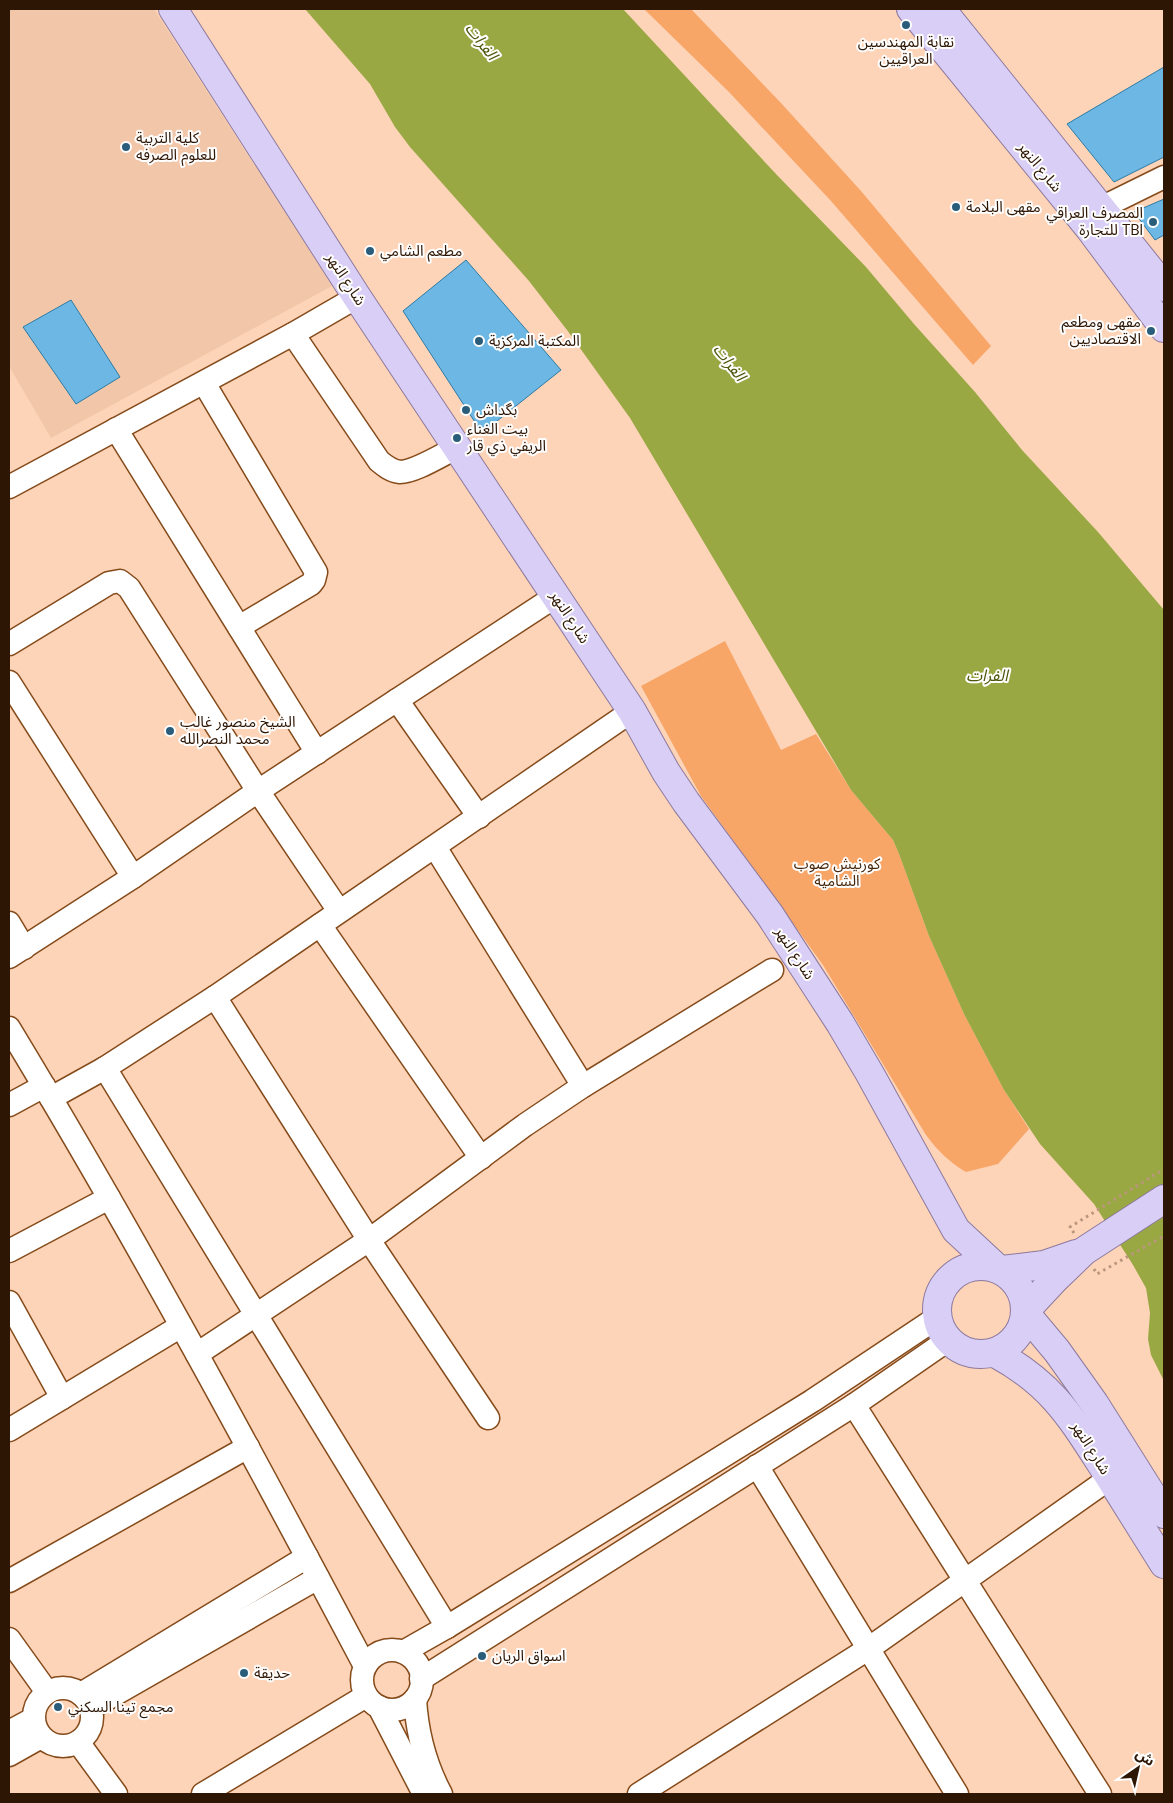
<svg xmlns="http://www.w3.org/2000/svg" width="1173" height="1803" font-family="'DM Sans','Noto Sans Arabic',sans-serif">
	<style>
		.built { fill: #f2c6a8 }
		.green { fill: #f8a568 }
		.water { fill: #9aa844 }
		.building { fill: #6cb7e3; stroke: #2d7ba5 }
		.lines { fill: none; stroke-linecap: round; stroke-linejoin: round }
		.minor-casing { stroke: #854b1b; stroke-width: 25 }
		.major-casing { stroke: #8d799d; stroke-width: 30 }
		.path { stroke: #ba967e; stroke-width: 3; stroke-dasharray: 2.5 4; stroke-linecap: butt }
		.minor { stroke: #fff; stroke-width: 22 }
		.major { stroke: #d9cff6; stroke-width: 28 }
		.poi-dot { fill: #2a5d7a; stroke: #fefefe; stroke-width: 2 }
		.labels { text-anchor: middle; stroke-width: 4; stroke-linejoin: round; paint-order: stroke }
		.poi-label { font-size: 15px; fill: #2e1604; stroke: #fefefe; text-anchor: start }
		.street-label { font-size: 15px; fill: #2e1604; stroke: #fefefe }
		.park-label { font-size: 15px; fill: #47270c; stroke: #fefefe }
		.water-label { font-size: 16px; font-style: italic; fill: #4e560c; stroke: #fefefe }
	</style>
	<rect width="100%" height="100%" fill="#fdd4b8"/>
	<!-- built -->
	<path class="built" d="M9,9H154L332,286L51,438L9,366Z"/>
	<!-- green -->
	<g class="green">
		<path d="M644,9H691L781,103L861,191L991,346L973,365L831,201L729,92Z"/>
		<path d="M725,641L781,750L816,734L851,790L893,840L899,854L929,936L964,1014L1004,1090L1029,1129L998,1164L966,1172C949,1162 938,1151 926,1135L823,965L701,796L641,686Z"/>
	</g>
	<!-- water -->
	<path class="water" d="M305,9H623L776,174L866,267L914,324L975,392L1022,450L1098,532L1164,610V1381L1151,1355L1148,1339L1150,1313L1146,1288L1133,1265L1094,1204L1040,1144L1004,1090L964,1014L929,936L899,854L893,840L851,790L630,418L567,330L529,281L410,147L395,127L370,84Z"/>
	<!-- building -->
	<g class="building">
		<path d="M1164,67V157L1114,182L1067,124Z"/>
		<path d="M1164,199V235L1155,240L1134,212Z"/>
		<path d="M466,260L561,370L482,433L403,311Z"/>
		<path d="M71,300L120,377L76,404L23,327Z"/>
	</g>
	<g class="lines">
		<defs>
			<g id="minor">
				<path d="M1101,208L1164,177"/>
				<path d="M293,334L379,461C385,466 391,471 400,472C415,472 443,454 458,447"/>
				<path d="M204,383L316,572L314,580L311,584L239,627"/>
				<path d="M116,429L317,753"/>
				<path d="M9,487L293,334L357,297"/>
				<path d="M9,644L109,583L120,581L129,588L258,791L339,911"/>
				<path d="M9,682L133,877"/>
				<path d="M397,700L479,817"/>
				<path d="M435,847L583,1086"/>
				<path d="M9,923L24,948"/>
				<path d="M320,925L481,1158"/>
				<path d="M9,957L133,877L258,791L556,596"/>
				<path d="M215,997L369,1240L488,1418"/>
				<path d="M9,1028C135,1236 251,1451 365,1666"/>
				<path d="M105,1068L447,1627"/>
				<path d="M51,1098L105,1068L215,997L632,711"/>
				<path d="M9,1105L44,1086"/>
				<path d="M9,1251L109,1198"/>
				<path d="M9,1302L62,1398"/>
				<path d="M197,1354L369,1240L525,1125L583,1086L772,970"/>
				<path d="M854,1405L1100,1794"/>
				<path d="M9,1430L181,1326"/>
				<path d="M757,1466L957,1794"/>
				<path d="M9,1581L248,1447"/>
				<path d="M9,1639L47,1692"/>
				<circle cx="392" cy="1680" r="30"/>
				<path d="M403,1652L447,1627L812,1401L938,1317"/>
				<path d="M421,1679L854,1405L948,1340"/>
				<circle cx="63" cy="1717" r="29"/>
				<path d="M81,1694L307,1557"/>
				<path d="M415,1699C417,1733 425,1764 441,1794"/>
				<path d="M379,1707L424,1794"/>
				<path d="M91,1708L318,1578"/>
				<path d="M9,1732L33,1719"/>
				<path d="M78,1742L116,1794"/>
				<path d="M9,1755L41,1737"/>
				<path d="M203,1794L366,1696"/>
				<path d="M639,1794L868,1649L1110,1478"/>
			</g>
			<g id="major">
				<path d="M173,9L357,297L632,711L666,772L686,802L770,915L840,1023L870,1074L956,1230L998,1269"/>
				<path d="M911,9L1090,229L1164,328"/>
				<path d="M941,9L1164,287"/>
				<circle cx="981" cy="1310" r="44"/>
				<path d="M1002,1270L1044,1265L1076,1254"/>
				<path d="M1026,1310L1054,1280L1084,1251L1164,1199"/>
				<path d="M1026,1314L1057,1351L1094,1403L1164,1514"/>
				<path d="M995,1353C1054,1385 1072,1419 1107,1473C1126,1503 1145,1534 1164,1564"/>
			</g>
		</defs>
		<!-- minor casing -->
		<use href="#minor" class="minor-casing"/>
		<!-- major casing -->
		<use href="#major" class="major-casing"/>
		<!-- path -->
		<g class="path">
			<path d="M1074,1233L1070,1227L1164,1169"/>
			<path d="M1094,1269L1097,1274L1164,1236"/>
		</g>
		<!-- minor -->
		<use href="#minor" class="minor"/>
		<!-- major -->
		<use href="#major" class="major"/>
	</g>
	<!-- markers -->
	<g class="poi-dot">
		<circle cx="906" cy="25" r="5"/>
		<circle cx="126" cy="147" r="5"/>
		<circle cx="956" cy="207" r="5"/>
		<circle cx="1153" cy="222" r="5"/>
		<circle cx="370" cy="251" r="5"/>
		<circle cx="1151" cy="331" r="5"/>
		<circle cx="479" cy="341" r="5"/>
		<circle cx="466" cy="410" r="5"/>
		<circle cx="457" cy="438" r="5"/>
		<circle cx="170" cy="731" r="5"/>
		<circle cx="482" cy="1656" r="5"/>
		<circle cx="244" cy="1673" r="5"/>
		<circle cx="58" cy="1707" r="5"/>
	</g>
	<g class="labels">
		<!-- poi labels -->
		<g class="poi-label">
			<text x="906" y="47" text-anchor="middle">نقابة المهندسين<tspan x="906" dy="17">العراقيين</tspan></text>
			<text x="136" y="143">كلية التربية<tspan x="136" dy="17">للعلوم الصرفه</tspan></text>
			<text x="966" y="212">مقهى البلامة</text>
			<text x="1143" y="218" text-anchor="end">المصرف العراقي<tspan x="1143" dy="17">للتجارة TBI</tspan></text>
			<text x="380" y="256">مطعم الشامي</text>
			<text x="1141" y="327" text-anchor="end">مقهى ومطعم<tspan x="1141" dy="17">الاقتصاديين</tspan></text>
			<text x="489" y="346">المكتبة المركزية</text>
			<text x="476" y="415">بگداش</text>
			<text x="467" y="434">بيت الغناء<tspan x="467" dy="17">الريفي ذي قار</tspan></text>
			<text x="180" y="727">الشيخ منصور غالب<tspan x="180" dy="17">محمد النصرالله</tspan></text>
			<text x="492" y="1661">اسواق الريان</text>
			<text x="254" y="1678">حديقة</text>
			<text x="68" y="1712">مجمع تينا السكني</text>
		</g>
		<!-- street labels -->
		<g class="street-label">
			<text transform="translate(1040 167) rotate(51)" y="5">شارع النهر</text>
			<text transform="translate(346 279) rotate(57)" y="5">شارع النهر</text>
			<text transform="translate(570 617) rotate(57)" y="5">شارع النهر</text>
			<text transform="translate(795 953) rotate(57)" y="5">شارع النهر</text>
			<text transform="translate(1091 1448) rotate(58)" y="5">شارع النهر</text>
		</g>
		<!-- park labels -->
		<g class="park-label">
			<text x="837" y="869">كورنيش صوب<tspan x="837" dy="17">الشامية</tspan></text>
		</g>
		<!-- water labels -->
		<g class="water-label">
			<text transform="translate(482 41) rotate(52)" y="6">الفرات</text>
			<text transform="translate(730 362) rotate(52)" y="6">الفرات</text>
			<text x="987" y="681">الفرات</text>
		</g>
	</g>
	<!-- border -->
	<rect width="1173" height="1803" fill="none" stroke="#2e1604" stroke-width="20"/>
	<!-- north arrow -->
	<g transform="translate(1138 1768) rotate(34)" stroke="#fefefe" stroke-width="4" paint-order="stroke">
	<path d="M0-4L9 19L0 12L-9 19Z" fill="#2e1604"/>
	<text y="-8" font-size="14" font-weight="bold" text-anchor="middle" fill="#2e1604">ش</text>
	</g>
</svg>
